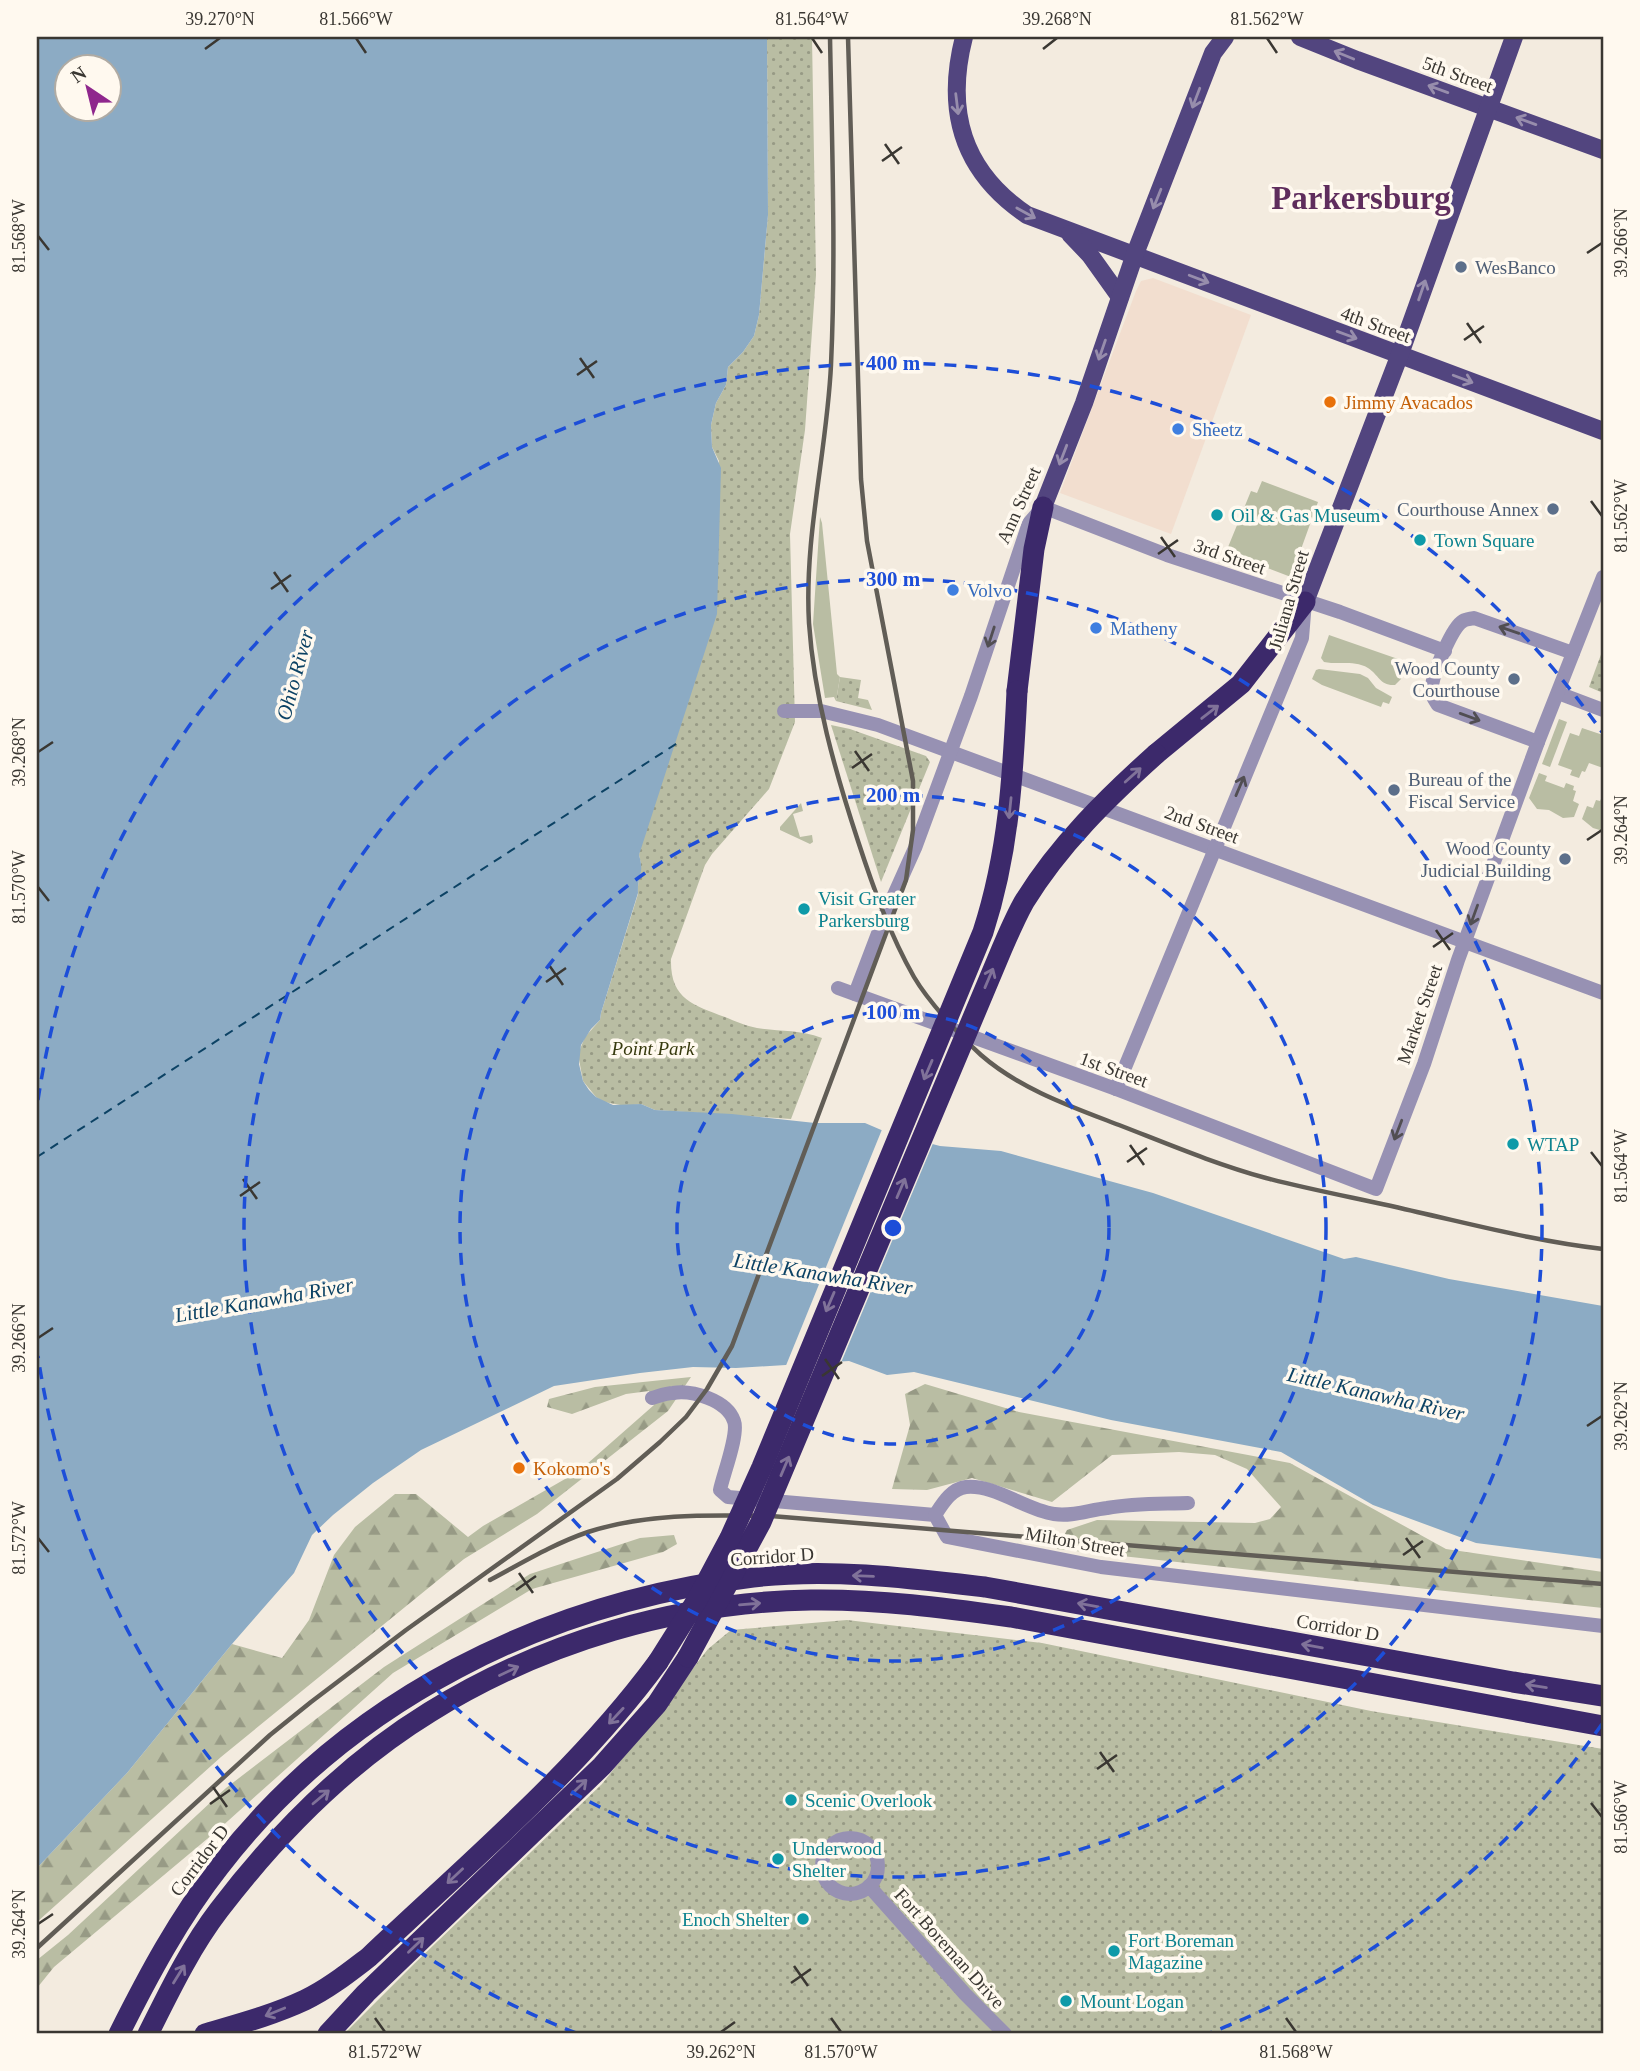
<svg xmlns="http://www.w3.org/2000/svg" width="1640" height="2071" font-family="'Times New Roman',serif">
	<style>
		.commercial { fill: #f2decf }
		.grass { fill: #b9bda3 }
		.forest { fill: url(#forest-firs) }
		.park { fill: url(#park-dots) }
		.water { fill: #8cabc4; fill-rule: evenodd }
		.pier { fill: #f3ebdf }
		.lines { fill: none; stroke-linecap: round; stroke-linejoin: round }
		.ferry { stroke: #0c4264; stroke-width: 2; stroke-dasharray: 9 7; stroke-linecap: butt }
		.street { stroke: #9791b3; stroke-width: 14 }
		.primary { stroke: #52457f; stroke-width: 18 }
		.highway { stroke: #3c296b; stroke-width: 21 }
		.rail { stroke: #615d56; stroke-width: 4.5 }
		.highway-bridge { stroke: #3c296b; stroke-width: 21 }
		.oneway { stroke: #978dac }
		.oneway2 { stroke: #514e52 }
		.oneway3 { stroke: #807299 }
		.ticks { fill: none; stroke: #3a3732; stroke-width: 2.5 }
		.ring { fill: none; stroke: #1d4ed8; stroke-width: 3.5; stroke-dasharray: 12 9 }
		.service-dot { fill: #5c6f8a; stroke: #fff9ef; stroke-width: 2.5 }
		.food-dot { fill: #e8710a; stroke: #fff9ef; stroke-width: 2.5 }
		.shop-dot { fill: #3f7fe0; stroke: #fff9ef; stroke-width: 2.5 }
		.culture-dot { fill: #0f9aa8; stroke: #fff9ef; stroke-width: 2.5 }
		.labels { text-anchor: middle; stroke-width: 7; stroke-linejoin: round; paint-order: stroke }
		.street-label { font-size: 19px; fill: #3a3732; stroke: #fff9ef }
		.service-label { font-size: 19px; fill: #4e5e75; stroke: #fff9ef; text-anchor: end }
		.food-label { font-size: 19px; fill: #c56008; stroke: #fff9ef; text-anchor: start }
		.shop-label { font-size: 19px; fill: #366cbe; stroke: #fff9ef; text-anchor: start }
		.culture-label { font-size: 19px; fill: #0d838f; stroke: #fff9ef; text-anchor: start }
		.park-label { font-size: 19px; font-style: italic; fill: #373a0e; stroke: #fff9ef }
		.water-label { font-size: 21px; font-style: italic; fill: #0c4264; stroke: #fff9ef }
		.town-label { font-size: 33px; font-weight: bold; fill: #5f2d5d; stroke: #fff9ef }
		.centre { fill: #1d4ed8; stroke: #fff9ef; stroke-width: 3.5 }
		.ring-label { font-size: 21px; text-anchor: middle; font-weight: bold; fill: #1d4ed8; stroke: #fff9ef; stroke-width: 7; stroke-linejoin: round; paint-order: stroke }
		.neatline { fill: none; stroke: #3a3732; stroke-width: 2.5 }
		.ticks-label { font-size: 18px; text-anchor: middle; fill: #3a3732 }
	</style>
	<defs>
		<pattern id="forest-firs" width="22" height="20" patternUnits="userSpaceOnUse" patternTransform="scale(1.75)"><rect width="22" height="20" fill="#b9bda3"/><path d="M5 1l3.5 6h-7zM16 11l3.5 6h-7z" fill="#979a85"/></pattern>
		<pattern id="park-dots" width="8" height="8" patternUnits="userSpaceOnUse" patternTransform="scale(1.75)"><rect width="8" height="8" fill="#b9bda3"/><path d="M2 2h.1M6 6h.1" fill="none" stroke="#979a85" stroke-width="1.8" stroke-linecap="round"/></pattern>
	</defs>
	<rect width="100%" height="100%" fill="#f3ebdf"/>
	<!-- commercial -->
	<path class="commercial" d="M1153,278L1251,315L1171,534L1060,493L1136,291L1141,281Z"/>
	<!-- grass -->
	<g class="grass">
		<path d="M1262,481L1318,502L1291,577L1226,552L1251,491L1257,493Z"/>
		<path d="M820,517L822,523L837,674L840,677L836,701L834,697L825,698L813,624Z"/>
		<path d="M1329,635L1398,659L1404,669L1401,679L1395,685C1380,686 1379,675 1368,668C1354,660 1338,665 1324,662L1321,658Z"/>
		<path d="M1319,669L1360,674L1368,678L1376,688L1392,697L1389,704L1383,702L1381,707L1322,685L1312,679L1316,670Z"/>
		<path d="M1559,719L1567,722L1550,767L1542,764Z"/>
		<path d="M1582,728L1603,735V768L1589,763L1585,772L1582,771L1579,778L1570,775L1572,770L1558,765L1570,733L1579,736Z"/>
		<path d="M1539,773L1547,776L1545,781L1564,788L1566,783L1574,786L1573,790L1576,791L1573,801L1579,804L1574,817L1563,818L1549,810L1537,809L1529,798Z"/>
		<path d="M1602,797L1603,798V831L1593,828L1582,819L1587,806L1593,808L1596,800L1600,801Z"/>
		<path d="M801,803L803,811L793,814L800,837L812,835L813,842L810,844L780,830V827Z"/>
	</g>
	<!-- forest -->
	<g class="forest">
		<path d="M691,1377L668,1411L537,1514L464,1559L221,1757L37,1922V1868L127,1773L232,1644L282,1658L309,1620L334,1555L355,1527L395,1494H416L468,1537L483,1526L579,1471L654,1405L649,1391L626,1394L572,1414L547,1407L549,1399L595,1387Z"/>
		<path d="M925,1384L1019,1412L1290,1463L1446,1549L1603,1572V1608L1057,1549L1067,1530L1097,1520L1255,1523L1270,1519L1281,1507L1247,1469L1215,1455L1179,1452L1112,1455L1052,1502L972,1478L927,1490L892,1489L910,1425L905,1394Z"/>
		<path d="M674,1535L677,1544L663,1552L532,1589L393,1673L219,1829L54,1967L37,1988V1960L68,1935L226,1788L384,1667L530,1574L640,1538Z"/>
	</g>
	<!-- park -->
	<g class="park">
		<path d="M767,37H812L816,275L805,430L790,534L795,722L769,789L712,854L705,865L671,959C670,999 693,1005 725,1017C735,1021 746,1026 757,1028C780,1032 798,1029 822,1038L791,1119L655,1110L641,1104L626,1106L604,1102L596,1097L583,1081L578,1054L585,1037L600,1020L601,1013L638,894C637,876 644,873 639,855L719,461L712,447L711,425L716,403L726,385L728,367L743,352L754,336L759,315L768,215Z"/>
		<path d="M1603,649V693L1589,687Z"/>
		<path d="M840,677L861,680L858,698L868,700L872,710L836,701Z"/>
		<path d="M831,725L850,729L926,756L930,762L881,882Z"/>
		<path d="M847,1620L1042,1643L1371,1711L1603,1749V2034H344L415,1963L602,1784L708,1649L731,1630Z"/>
	</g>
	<!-- water -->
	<path class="water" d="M37,37H767L768,215L759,315L754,336L743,352L728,367L726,385L716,403L711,425L712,447L721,468L717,614L639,855C645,875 637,875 638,893L601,1013L600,1020L591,1029L581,1045L579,1064L583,1081L589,1090L596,1097L613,1105L641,1104L655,1110L732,1114L815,1123H865L886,1132L940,1146L1001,1151L1153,1193L1344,1259L1356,1257L1449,1279L1603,1306V1559L1476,1543L1373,1505L1281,1452L1111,1420L914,1372L887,1375L849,1361L736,1368L693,1367L640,1373L554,1386L421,1450L373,1483L333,1515L312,1535L294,1573L232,1644L127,1773L37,1868ZM66,66H108V108H66Z"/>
	<!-- pier -->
	<path class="pier" d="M883,1127L934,1141L840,1365L785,1368Z"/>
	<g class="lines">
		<!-- ferry -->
		<path class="ferry" d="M37,1157L679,742"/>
		<!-- street -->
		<g class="street">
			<path d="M1558,693L1603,710"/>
			<path d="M784,711H821L878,725L1603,993"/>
			<path d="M1538,742L1438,705C1434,699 1430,694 1432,685C1434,672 1452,627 1463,621C1466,619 1470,619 1474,618L1573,653"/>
			<path d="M838,988L1116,1089L1376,1189L1424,1064L1458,960L1538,742L1603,577"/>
			<path d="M855,994L885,915L915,848L971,696L1029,523L1043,507L1167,555L1340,612L1445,651"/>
			<path d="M1116,1089L1302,638L1305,602"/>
			<path d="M652,1398C659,1396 666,1393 673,1393C692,1390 727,1400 734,1421C739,1434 723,1475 720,1490L728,1497L935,1515L947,1537L1101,1567L1603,1626"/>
			<path d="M935,1515C943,1503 951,1489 966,1487C994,1484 1026,1510 1054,1514C1072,1517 1089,1510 1107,1508C1134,1503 1161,1504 1188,1503"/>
			<circle cx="850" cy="1866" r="28"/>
			<path d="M869,1886L965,1994L1005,2034"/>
		</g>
		<!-- primary -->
		<g class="primary">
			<path d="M964,37C945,111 962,171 1027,215L1603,431"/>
			<path d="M1300,37L1357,60L1603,150"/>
			<path d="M1070,234L1090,255L1120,297"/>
			<path d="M1043,507L1084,403L1135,254L1213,53L1225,37"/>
			<path d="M1305,602L1400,354L1514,37"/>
		</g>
		<!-- highway -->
		<g class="highway">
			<path d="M1017,691L1034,549L1043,507"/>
			<path d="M1156,754L1241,684L1305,602"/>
			<path d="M119,2034C148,1976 179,1918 219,1867C348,1699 546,1602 753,1577C830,1568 909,1578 985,1587L1513,1682L1603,1696"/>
			<path d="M148,2034C169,1992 190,1948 219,1910C277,1834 347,1763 430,1712C543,1642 678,1602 811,1600C879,1599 945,1608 1011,1617L1603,1726"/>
			<path d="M205,2034C239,2024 273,2015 305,2000C328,1989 348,1973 369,1957C467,1864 578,1771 658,1662"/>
			<path d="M328,2034L366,1993L602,1766L657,1704L688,1657"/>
		</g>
		<!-- rail -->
		<g class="rail">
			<path d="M830,37C832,146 836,256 831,365C827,451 804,536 809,623C814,697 835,771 858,841C873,887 890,935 914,977C928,1001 960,1036 981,1055C1020,1089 1072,1107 1119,1125C1168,1144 1215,1164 1266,1178C1315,1191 1367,1200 1417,1212C1479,1226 1540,1242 1603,1249"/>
			<path d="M490,1580C522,1563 553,1544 588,1532C647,1513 709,1515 771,1516L1603,1584"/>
			<path d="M37,1948L270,1735L311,1702L406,1630L617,1479L660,1442L686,1417L707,1389L732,1346L906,880L913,830V781L867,541L861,479L848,37"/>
		</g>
		<!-- highway-bridge -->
		<g class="highway-bridge">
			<path d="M688,1657L761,1522L1001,951C1008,935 1015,918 1024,902C1059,845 1107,798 1156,754"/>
			<path d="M658,1662L697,1600L730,1538L762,1467L983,932C1009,852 1013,775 1017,691"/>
		</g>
	</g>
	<!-- one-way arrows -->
	<defs><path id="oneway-shaft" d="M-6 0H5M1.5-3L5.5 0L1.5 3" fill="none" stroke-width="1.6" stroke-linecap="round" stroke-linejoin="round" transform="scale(1.75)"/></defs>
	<g class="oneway">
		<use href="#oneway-shaft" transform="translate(1344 55) rotate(-158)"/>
		<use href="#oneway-shaft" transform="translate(1438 89) rotate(-160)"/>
		<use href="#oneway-shaft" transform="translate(1196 98) rotate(111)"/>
		<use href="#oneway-shaft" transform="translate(957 104) rotate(83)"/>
		<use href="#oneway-shaft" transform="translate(1526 121) rotate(-160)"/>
		<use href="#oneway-shaft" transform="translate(1157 199) rotate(112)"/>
		<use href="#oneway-shaft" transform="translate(1026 213) rotate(29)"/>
		<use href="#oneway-shaft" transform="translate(1199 279) rotate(21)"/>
		<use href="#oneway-shaft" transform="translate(1422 290) rotate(-71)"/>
		<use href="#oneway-shaft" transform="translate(1347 335) rotate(20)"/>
		<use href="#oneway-shaft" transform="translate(1102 350) rotate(109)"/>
		<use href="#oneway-shaft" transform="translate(1463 379) rotate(21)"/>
		<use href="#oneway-shaft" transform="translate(1063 455) rotate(111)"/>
	</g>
	<g class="oneway2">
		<use href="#oneway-shaft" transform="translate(1509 630) rotate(-161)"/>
		<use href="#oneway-shaft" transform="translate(991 637) rotate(108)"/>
		<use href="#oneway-shaft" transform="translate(1470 717) rotate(20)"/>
		<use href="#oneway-shaft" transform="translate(1240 786) rotate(-67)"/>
		<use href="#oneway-shaft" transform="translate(1474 915) rotate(110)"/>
		<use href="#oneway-shaft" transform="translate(1398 1130) rotate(111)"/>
	</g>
	<g class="oneway3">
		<use href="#oneway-shaft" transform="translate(1210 712) rotate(-38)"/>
		<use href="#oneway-shaft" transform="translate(1133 775) rotate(-42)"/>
		<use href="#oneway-shaft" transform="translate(1010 808) rotate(96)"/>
		<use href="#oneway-shaft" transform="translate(989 978) rotate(-67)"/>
		<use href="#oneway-shaft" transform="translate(928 1070) rotate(113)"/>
		<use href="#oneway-shaft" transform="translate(901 1188) rotate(-67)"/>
		<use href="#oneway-shaft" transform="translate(830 1302) rotate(113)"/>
		<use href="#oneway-shaft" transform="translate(785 1466) rotate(-67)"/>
		<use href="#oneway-shaft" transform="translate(863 1576) rotate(-178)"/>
		<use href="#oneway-shaft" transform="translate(750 1604) rotate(-5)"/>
		<use href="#oneway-shaft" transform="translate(1088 1605) rotate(-170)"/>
		<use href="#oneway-shaft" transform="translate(1312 1646) rotate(-170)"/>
		<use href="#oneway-shaft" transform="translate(509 1671) rotate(-25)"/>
		<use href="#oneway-shaft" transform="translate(1536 1686) rotate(-171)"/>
		<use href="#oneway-shaft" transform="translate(616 1716) rotate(133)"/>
		<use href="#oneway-shaft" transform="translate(579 1787) rotate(-44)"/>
		<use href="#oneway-shaft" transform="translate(321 1797) rotate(-40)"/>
		<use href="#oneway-shaft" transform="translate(455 1876) rotate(137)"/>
		<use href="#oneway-shaft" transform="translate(416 1945) rotate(-44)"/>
		<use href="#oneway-shaft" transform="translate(179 1974) rotate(-58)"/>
		<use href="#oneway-shaft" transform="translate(275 2012) rotate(158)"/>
	</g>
	<!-- ticks -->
	<path class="ticks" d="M356,38L366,53M812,38L822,53M1267,38L1277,53M205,49L220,38M1043,49L1057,38M885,144L899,164M882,161L902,147M38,236L49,250M1587,253L1602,243M1467,323L1481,343M1464,340L1484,326M580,358L594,378M577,375L597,361M1591,501L1602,516M1161,537L1175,557M1158,554L1178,540M274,572L288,592M271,589L291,575M855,751L869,771M38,752L53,742M852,768L872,754M1587,840L1602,830M38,887L49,901M1436,930L1450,950M1433,947L1453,933M549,965L563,985M546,982L566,968M1130,1145L1144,1165M1591,1152L1602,1166M1127,1162L1147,1148M243,1179L257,1199M240,1196L260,1182M38,1338L53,1328M825,1359L839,1379M822,1376L842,1362M1587,1426L1602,1416M38,1538L49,1552M1406,1538L1420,1558M1403,1555L1423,1541M519,1573L533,1593M516,1590L536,1576M1100,1752L1114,1772M1097,1769L1117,1755M213,1787L227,1807M1591,1803L1602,1817M210,1804L230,1790M38,1924L53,1914M794,1966L808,1986M791,1983L811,1969M375,2018L385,2032M831,2018L841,2032M1286,2018L1296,2032M721,2032L735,2022"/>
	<!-- distance rings -->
	<g class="ring">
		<circle cx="893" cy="1228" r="216"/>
		<circle cx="893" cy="1228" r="433"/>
		<circle cx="893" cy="1228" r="649"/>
		<path d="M1602 1724A865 865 0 0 1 1210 2033M576 2033A865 865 0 0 1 38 1356M38 1100A865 865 0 0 1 1602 732"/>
	</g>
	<!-- markers -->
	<g class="service-dot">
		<circle cx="1461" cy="267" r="7"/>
		<circle cx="1553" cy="509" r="7"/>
		<circle cx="1514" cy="679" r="7"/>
		<circle cx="1394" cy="790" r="7"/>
		<circle cx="1565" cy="859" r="7"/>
	</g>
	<g class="food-dot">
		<circle cx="1330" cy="402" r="7"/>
		<circle cx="519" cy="1468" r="7"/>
	</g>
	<g class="shop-dot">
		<circle cx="1178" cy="429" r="7"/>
		<circle cx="953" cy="590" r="7"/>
		<circle cx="1096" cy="628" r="7"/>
	</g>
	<g class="culture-dot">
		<circle cx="1217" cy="515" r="7"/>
		<circle cx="1420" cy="540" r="7"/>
		<circle cx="804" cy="909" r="7"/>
		<circle cx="1513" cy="1144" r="7"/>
		<circle cx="791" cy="1800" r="7"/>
		<circle cx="778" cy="1859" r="7"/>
		<circle cx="803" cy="1919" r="7"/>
		<circle cx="1114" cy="1951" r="7"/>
		<circle cx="1066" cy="2001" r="7"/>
	</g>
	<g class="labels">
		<!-- street labels -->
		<g class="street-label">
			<text transform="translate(1458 74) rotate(20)" y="7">5th Street</text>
			<text transform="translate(1376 324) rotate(20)" y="7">4th Street</text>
			<text transform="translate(1018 505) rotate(-66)" y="7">Ann Street</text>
			<text transform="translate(1230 556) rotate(19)" y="7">3rd Street</text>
			<text transform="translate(1288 600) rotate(-74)" y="7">Juliana Street</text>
			<text transform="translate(1202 824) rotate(20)" y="7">2nd Street</text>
			<text transform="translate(1419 1014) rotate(-71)" y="7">Market Street</text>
			<text transform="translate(1114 1069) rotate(20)" y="7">1st Street</text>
			<text transform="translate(1075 1541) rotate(10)" y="7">Milton Street</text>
			<text transform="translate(772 1556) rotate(-4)" y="7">Corridor D</text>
			<text transform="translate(1338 1627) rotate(10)" y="7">Corridor D</text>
			<text transform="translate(199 1860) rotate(-53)" y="7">Corridor D</text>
			<text transform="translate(950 1948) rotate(48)" y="7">Fort Boreman Drive</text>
		</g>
		<!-- service labels -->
		<g class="service-label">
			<text x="1475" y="274" text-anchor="start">WesBanco</text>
			<text x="1539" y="516">Courthouse Annex</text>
			<text x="1500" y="675">Wood County<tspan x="1500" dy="22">Courthouse</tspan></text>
			<text x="1408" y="786" text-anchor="start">Bureau of the<tspan x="1408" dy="22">Fiscal Service</tspan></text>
			<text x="1551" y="855">Wood County<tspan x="1551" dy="22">Judicial Building</tspan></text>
		</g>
		<!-- food labels -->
		<g class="food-label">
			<text x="1344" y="409">Jimmy Avacados</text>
			<text x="533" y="1475">Kokomo's</text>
		</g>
		<!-- shop labels -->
		<g class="shop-label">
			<text x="1192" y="436">Sheetz</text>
			<text x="967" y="597">Volvo</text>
			<text x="1110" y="635">Matheny</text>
		</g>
		<!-- culture labels -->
		<g class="culture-label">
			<text x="1231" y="522">Oil &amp; Gas Museum</text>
			<text x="1434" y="547">Town Square</text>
			<text x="818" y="905">Visit Greater<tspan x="818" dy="22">Parkersburg</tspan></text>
			<text x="1527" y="1151">WTAP</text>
			<text x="805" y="1807">Scenic Overlook</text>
			<text x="792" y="1855">Underwood<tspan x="792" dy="22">Shelter</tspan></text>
			<text x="789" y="1926" text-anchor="end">Enoch Shelter</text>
			<text x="1128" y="1947">Fort Boreman<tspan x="1128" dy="22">Magazine</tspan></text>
			<text x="1080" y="2008">Mount Logan</text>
		</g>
		<!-- park labels -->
		<g class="park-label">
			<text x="653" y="1055">Point Park</text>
		</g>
		<!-- water labels -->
		<g class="water-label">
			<text transform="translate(295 675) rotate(-75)" y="7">Ohio River</text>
			<text transform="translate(823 1274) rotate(9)" y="7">Little Kanawha River</text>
			<text transform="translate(264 1300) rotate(-10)" y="7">Little Kanawha River</text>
			<text transform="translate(1376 1394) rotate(13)" y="7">Little Kanawha River</text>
		</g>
		<!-- town labels -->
		<g class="town-label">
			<text x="1361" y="209">Parkersburg</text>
		</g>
	</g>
	<circle cx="893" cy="1228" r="10" class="centre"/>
	<g class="ring-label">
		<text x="893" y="370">400 m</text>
		<text x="893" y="586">300 m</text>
		<text x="893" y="802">200 m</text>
		<text x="893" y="1019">100 m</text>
	</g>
	<!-- border -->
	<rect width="1640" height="2071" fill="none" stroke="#fff9ef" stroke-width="77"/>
	<!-- north arrow -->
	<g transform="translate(88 88) rotate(325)"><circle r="33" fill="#fff9ef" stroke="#b0aba3" stroke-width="2"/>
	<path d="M0-5L12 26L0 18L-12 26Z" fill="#8f278d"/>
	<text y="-10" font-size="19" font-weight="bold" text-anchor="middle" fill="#3a3732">N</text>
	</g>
	<rect x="38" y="38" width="1564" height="1994" class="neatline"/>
	<g class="ticks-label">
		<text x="220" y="25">39.270°N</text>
		<text x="356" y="25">81.566°W</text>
		<text x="812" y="25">81.564°W</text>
		<text x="1057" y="25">39.268°N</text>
		<text x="1267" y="25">81.562°W</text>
		<text transform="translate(19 236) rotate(-90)" y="6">81.568°W</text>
		<text transform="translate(1621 243) rotate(-90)" y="6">39.266°N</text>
		<text transform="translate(1621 516) rotate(-90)" y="6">81.562°W</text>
		<text transform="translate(19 752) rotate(-90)" y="6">39.268°N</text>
		<text transform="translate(1621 830) rotate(-90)" y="6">39.264°N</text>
		<text transform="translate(19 887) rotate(-90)" y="6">81.570°W</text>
		<text transform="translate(1621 1166) rotate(-90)" y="6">81.564°W</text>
		<text transform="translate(19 1338) rotate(-90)" y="6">39.266°N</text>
		<text transform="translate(1621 1416) rotate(-90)" y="6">39.262°N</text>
		<text transform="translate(19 1538) rotate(-90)" y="6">81.572°W</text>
		<text transform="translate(1621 1817) rotate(-90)" y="6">81.566°W</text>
		<text transform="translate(19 1924) rotate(-90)" y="6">39.264°N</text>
		<text x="385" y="2058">81.572°W</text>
		<text x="721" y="2058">39.262°N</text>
		<text x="841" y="2058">81.570°W</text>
		<text x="1296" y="2058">81.568°W</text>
	</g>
</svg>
